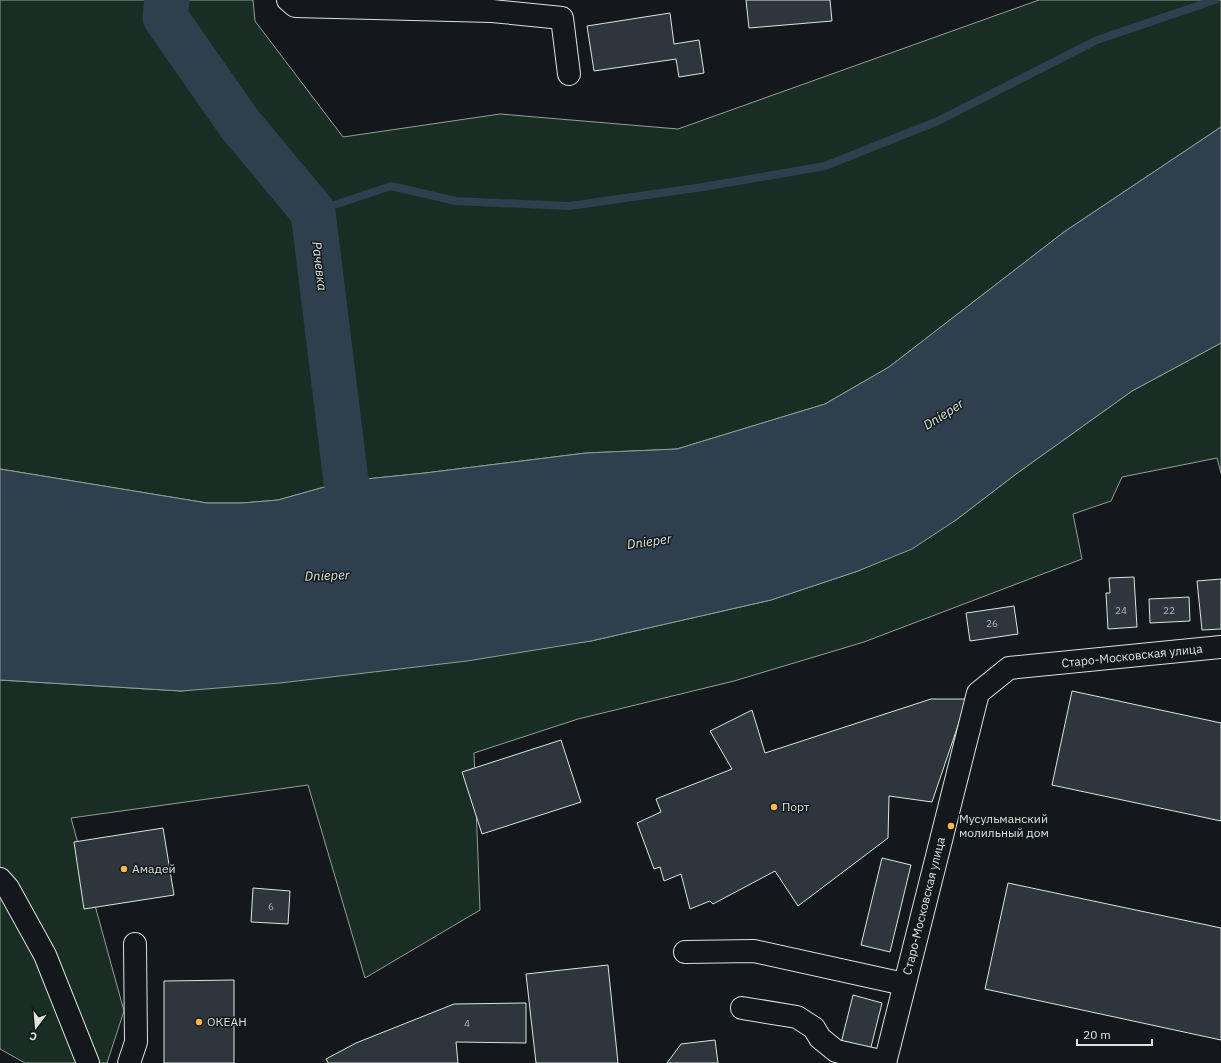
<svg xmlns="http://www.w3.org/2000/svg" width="1221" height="1063" font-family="'IBM Plex Sans',sans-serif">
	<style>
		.green { fill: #1a2d24; stroke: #939e99 }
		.water { fill: #2f3f4d; stroke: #939e99 }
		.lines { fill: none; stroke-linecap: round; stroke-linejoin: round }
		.stream { stroke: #2f3f4d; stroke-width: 8 }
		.river { stroke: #2f3f4d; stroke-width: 45 }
		.building { fill: #2c363c; stroke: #d8e6dc }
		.minor-casing { stroke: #d8e6dc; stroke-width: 24 }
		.minor { stroke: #14181c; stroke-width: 22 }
		.poi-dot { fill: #ffb74d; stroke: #14181c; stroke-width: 1.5 }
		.labels { text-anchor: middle; stroke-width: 3; stroke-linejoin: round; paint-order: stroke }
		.number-label { font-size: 10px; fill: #adbab4 }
		.street-label { font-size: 12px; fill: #d8e6dc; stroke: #14181c }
		.poi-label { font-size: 12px; fill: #d8e6dc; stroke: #14181c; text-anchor: start }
		.water-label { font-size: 13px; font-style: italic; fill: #d8e6dc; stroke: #14181c }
	</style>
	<rect width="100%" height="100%" fill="#14181c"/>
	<!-- green -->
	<g class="green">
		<path d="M0,0H253L255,21L343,137L500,114L678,129L1039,0H1221V127L1064,232L889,367L825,404L677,449L586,453L425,473L346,481L278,500L242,503H207L0,469Z"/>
		<path d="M1221,343V473L1217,458L1122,477L1111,501L1073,514L1082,559L864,642L734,681L578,719L474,753L480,910L365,978L308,785L71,818L124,1011L107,1063H25L0,1049V680L181,691L591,641L771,600L858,571L956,520L1016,474L1132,391Z"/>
	</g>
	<!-- water -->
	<path class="water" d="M1221,127V343L1132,391L1016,474L956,520L912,549L858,571L771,600L591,641L467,661L280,683L181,691L0,680V469L207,503H242L278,500L346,481L425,473L586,453L677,449L825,404L889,367L1064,232Z"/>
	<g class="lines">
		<!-- stream -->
		<path class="stream" d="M313,212L391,186L456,201L569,206L703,187L825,166L938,121L1097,40L1215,0"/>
		<!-- river -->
		<path class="river" d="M167,0L165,17L239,123L313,212L346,481L370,538"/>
	</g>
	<!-- building -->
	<g class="building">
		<path d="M746,0H830L832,21L749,28Z"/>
		<path d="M670,13L674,44L699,40L704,73L679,77L676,59L594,71L587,26Z"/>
		<path d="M1134,577L1137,627L1108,629L1106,593H1110L1109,578Z"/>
		<path d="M1221,579V629L1202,630L1197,581Z"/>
		<path d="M1189,597L1190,621L1150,623L1149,599Z"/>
		<path d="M1014,606L1018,634L970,641L966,613Z"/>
		<path d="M1072,691L1221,723V821L1052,785Z"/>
		<path d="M931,699H967L932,802L889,796L888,838L798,906L775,871L713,904L710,901L690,909L681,874L664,881L660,867L654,869L637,823L661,812L656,799L732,769L710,731L752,710L765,753Z"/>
		<path d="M561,740L581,802L482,834L462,772Z"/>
		<path d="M163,828L174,895L84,909L74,842Z"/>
		<path d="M882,858L911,865L890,952L861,945Z"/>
		<path d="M1008,883L1221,928V1040L985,989Z"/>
		<path d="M253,888L290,891L288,924L251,922Z"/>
		<path d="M608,965L618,1063H536L526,974Z"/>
		<path d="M234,980V1063H164V981Z"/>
		<path d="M853,995L882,1003L870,1051L841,1043Z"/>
		<path d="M526,1003V1043L456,1042L458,1063H328L326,1059L356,1043L454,1004Z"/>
		<path d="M715,1040L718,1063H667L681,1044Z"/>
	</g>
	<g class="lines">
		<defs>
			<g id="minor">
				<path d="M288,0L295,6L492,11L562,18L569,74"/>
				<path d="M0,879L8,888L45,955L88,1063"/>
				<path d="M685,952L754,951L904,984"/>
				<path d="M742,1008L797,1017L814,1028L820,1038L836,1051L885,1062"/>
				<path d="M129,1063L136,1042L135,944"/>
				<path d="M885,1063L978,693L1009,668L1221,647"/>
			</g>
		</defs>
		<!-- minor casing -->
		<use href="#minor" class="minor-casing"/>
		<!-- minor -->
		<use href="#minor" class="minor"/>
	</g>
	<!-- markers -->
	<g class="poi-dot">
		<circle cx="774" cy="807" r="4"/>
		<circle cx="951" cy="826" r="4"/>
		<circle cx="124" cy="869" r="4"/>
		<circle cx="199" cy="1022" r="4"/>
	</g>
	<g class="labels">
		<!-- number labels -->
		<g class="number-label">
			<text x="1121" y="614">24</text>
			<text x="1169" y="614">22</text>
			<text x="992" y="627">26</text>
			<text x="271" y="910">6</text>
			<text x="467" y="1027">4</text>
		</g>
		<!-- street labels -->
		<g class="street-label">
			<text transform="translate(1132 656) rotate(-6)" y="4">Старо-Московская улица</text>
			<text transform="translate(924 906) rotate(-76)" y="4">Старо-Московская улица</text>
		</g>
		<!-- poi labels -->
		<g class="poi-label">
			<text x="782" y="811">Порт</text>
			<text x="959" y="823">Мусульманский<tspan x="959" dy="14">молильный дом</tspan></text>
			<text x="132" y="873">Амадей</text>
			<text x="207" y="1026">ОКЕАН</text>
		</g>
		<!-- water labels -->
		<g class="water-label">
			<text transform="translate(320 266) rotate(83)" y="5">Рачевка</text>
			<text transform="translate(943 414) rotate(-33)" y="5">Dnieper</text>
			<text transform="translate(649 541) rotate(-8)" y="5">Dnieper</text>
			<text transform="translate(327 575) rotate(-2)" y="5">Dnieper</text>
		</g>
	</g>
	<!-- north arrow -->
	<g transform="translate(36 1027) rotate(196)" stroke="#14181c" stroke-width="3" paint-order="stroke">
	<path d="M0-3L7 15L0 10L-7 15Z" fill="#d8e6dc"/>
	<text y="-6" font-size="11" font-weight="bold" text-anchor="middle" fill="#d8e6dc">С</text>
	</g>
	<!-- scale -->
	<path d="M1077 1039v6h75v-6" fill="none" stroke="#d8e6dc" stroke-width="2"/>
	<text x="1083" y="1039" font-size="12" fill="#d8e6dc" stroke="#14181c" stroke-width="3" paint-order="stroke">20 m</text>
</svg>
